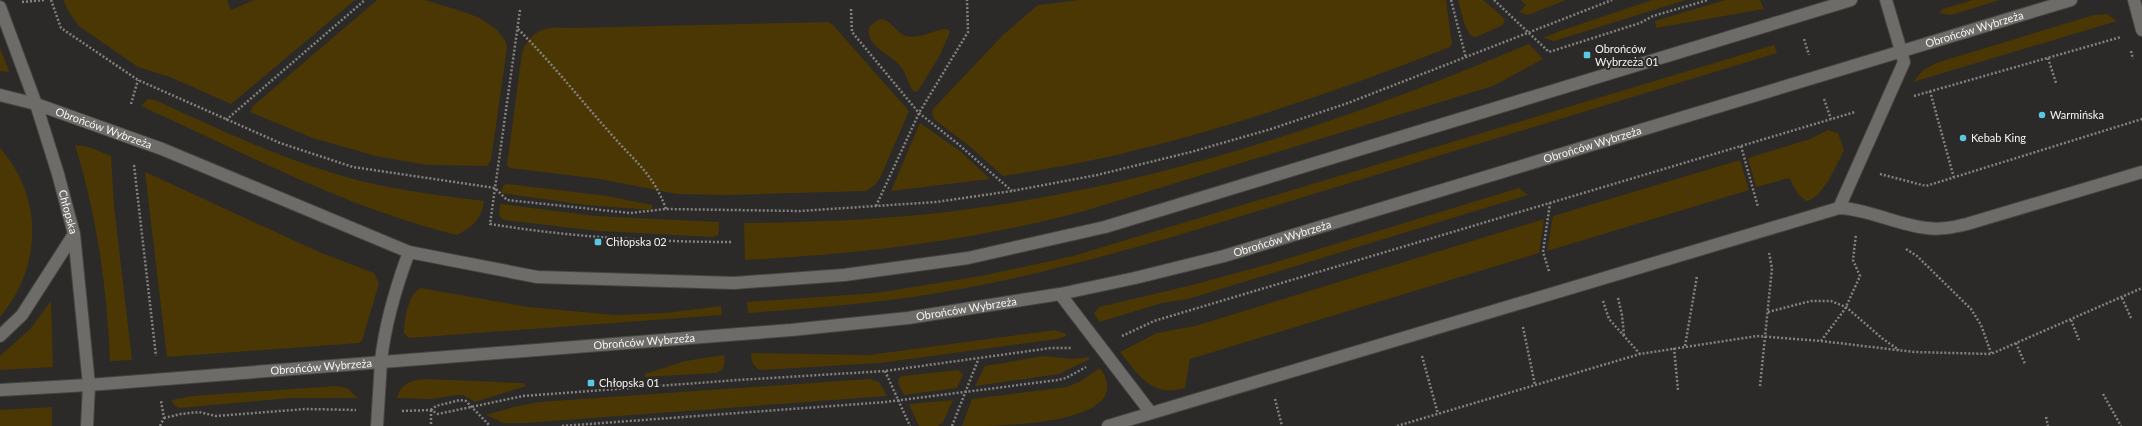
<svg xmlns="http://www.w3.org/2000/svg" width="2142" height="426" font-family="Lato,sans-serif">
	<style>
		.green { fill: #4a3703 }
		.lines { fill: none; stroke-linecap: round; stroke-linejoin: round }
		.service-casing { stroke: #464542; stroke-width: 14 }
		.minor-casing { stroke: #464542; stroke-width: 14 }
		.secondary-casing { stroke: #464542; stroke-width: 14 }
		.path { stroke: #838280; stroke-width: 2.5; stroke-dasharray: 2 2; stroke-linecap: butt }
		.service { stroke: #6d6c69; stroke-width: 12 }
		.minor { stroke: #6d6c69; stroke-width: 12 }
		.secondary { stroke: #6d6c69; stroke-width: 12 }
		.poi-dot { fill: #58c8e4; stroke: #2b2a28; stroke-width: 1.5 }
		.labels { text-anchor: middle; stroke-width: 4; stroke-linejoin: round; paint-order: stroke }
		.street-label { font-size: 11px; fill: #f6f5f3; stroke: #2b2a28 }
		.poi-label { font-size: 11px; fill: #f6f5f3; stroke: #2b2a28; text-anchor: start }
	</style>
	<rect width="100%" height="100%" fill="#2b2a28"/>
	<!-- green -->
	<g class="green">
		<path d="M63,0H227L231,10L254,0H355L231,104L170,77L138,67L79,26L70,14Z"/>
		<path d="M377,0H425L461,11L480,18L497,30L506,42L507,48L491,160L487,166L427,165L376,156L313,138L250,112L253,106Z"/>
		<path d="M1080,0H1446L1452,44L1450,47C1341,90 1230,128 1116,155C1078,164 1040,170 1003,176L967,144L935,120L932,115L933,109L1003,35L1038,5Z"/>
		<path d="M1458,0H1483L1505,19L1503,25L1476,37L1471,36L1465,26Z"/>
		<path d="M1521,0H1566L1528,15L1519,12L1526,5Z"/>
		<path d="M1652,0H1686L1554,41L1543,38L1563,30Z"/>
		<path d="M1725,0H1760L1764,9L1656,28L1655,21Z"/>
		<path d="M1973,0H2000L1951,15L1939,13L1943,9Z"/>
		<path d="M2107,14L2117,21L1913,82L1923,70L1939,62L2094,15Z"/>
		<path d="M879,19C891,19 895,32 906,36C919,40 934,29 947,29L950,32L940,55L918,91L914,92C908,85 907,74 901,67C892,54 865,47 869,27Z"/>
		<path d="M827,22L832,24L909,111L880,178L876,184L866,191L729,195L677,194L600,179L510,168L507,166L522,53C531,29 546,26 570,28Z"/>
		<path d="M1529,44L1543,59L1493,86L1081,212C969,241 861,254 745,260L744,223C825,222 904,219 984,207C1173,180 1353,118 1529,44Z"/>
		<path d="M1774,45L1777,53L1169,238C1091,260 1013,281 932,294C871,304 810,308 748,313L747,302L876,293L981,276L1073,256Z"/>
		<path d="M0,48L9,71L8,72L0,71Z"/>
		<path d="M148,99L155,100C223,131 291,164 365,182C404,191 444,196 484,201C482,219 472,227 457,235C346,208 245,153 141,106Z"/>
		<path d="M920,123L960,151L990,179L891,191Z"/>
		<path d="M1828,130L1838,133L1844,150C1837,164 1822,200 1806,201L1798,194L1789,178L1756,187L1748,158L1810,139Z"/>
		<path d="M75,145L89,147L111,156L114,206L132,360L110,361C107,288 97,216 75,145Z"/>
		<path d="M0,148C44,198 42,267 0,317Z"/>
		<path d="M1740,160L1749,190L1547,251L1553,216Z"/>
		<path d="M145,172L319,252L374,273L379,283L362,341L359,343L167,357Z"/>
		<path d="M507,184L607,196L652,205V210L586,205L501,193L504,185Z"/>
		<path d="M1519,188L1528,195L1188,299L1162,303L1099,322L1094,313L1099,307L1192,285L1273,263Z"/>
		<path d="M500,204L595,216L719,222L718,235L713,237L599,231L504,220L499,216Z"/>
		<path d="M1544,219L1539,253L1190,359L1185,388C1151,398 1139,375 1120,352L1157,333L1195,326Z"/>
		<path d="M420,288L528,307L615,315L666,313L721,306L722,315L409,338L404,333C404,321 408,295 420,288Z"/>
		<path d="M51,301L53,367L0,370V356L31,328Z"/>
		<path d="M1055,330L1066,334V336L1057,339L880,363L760,370C752,366 752,362 751,353L869,355Z"/>
		<path d="M724,355C725,364 725,370 716,373L644,377L645,374L685,361Z"/>
		<path d="M1044,356L1072,359L1089,357L1090,359L1059,374L975,386L985,366Z"/>
		<path d="M1100,368C1141,426 995,426 962,426L972,399L1067,387L1081,381Z"/>
		<path d="M958,370L963,374L957,388L904,395L898,383L899,378L902,376Z"/>
		<path d="M425,379L523,383L526,386L475,402L463,395H457L430,399L397,398C400,384 412,380 425,379Z"/>
		<path d="M870,379L879,382L887,396L524,423H504L486,415L514,407L539,402Z"/>
		<path d="M336,386L347,388L358,398H290L180,408L174,405L172,400L192,396Z"/>
		<path d="M953,400L943,422L938,426H919L909,404Z"/>
		<path d="M52,407V426H0V410Z"/>
	</g>
	<g class="lines">
		<defs>
			<g id="service">
				<path d="M2134,0L2142,30"/>
				<path d="M1839,208L1904,62L1901,51"/>
				<path d="M1060,294L1151,413"/>
				<path d="M1108,426L1839,208C1869,209 1897,225 1927,228C1941,230 1954,227 1967,224L2142,172"/>
			</g>
			<g id="minor">
				<path d="M1886,0L1901,51"/>
				<path d="M377,426L381,361"/>
			</g>
			<g id="secondary">
				<path id="s1" d="M0,7L36,104L58,174L74,234L89,385L87,426"/>
				<path id="s2" d="M0,95L36,104L162,149L409,252L537,277L734,283L844,275L968,258L1105,227L1851,0"/>
				<path d="M0,336L22,315L74,234"/>
				<path d="M381,361C385,324 396,287 409,252"/>
				<path id="s3" d="M0,390L89,385L791,330L908,318L1060,294L1135,278L1224,256L2071,0"/>
			</g>
		</defs>
		<!-- service casing -->
		<use href="#service" class="service-casing"/>
		<!-- minor casing -->
		<use href="#minor" class="minor-casing"/>
		<!-- secondary casing -->
		<use href="#secondary" class="secondary-casing"/>
		<!-- path -->
		<g class="path">
			<path d="M51,0L61,28L138,80L280,143L353,167L495,188L507,200L630,213L666,209L800,211L936,202L1012,191L1097,175L1191,152L1271,129L1348,103L1612,0"/>
			<path d="M1451,0L1466,58"/>
			<path d="M1494,0L1549,52L1640,23L1653,16L1708,0"/>
			<path d="M22,2L45,0"/>
			<path d="M851,9L852,32L919,113L958,144L1012,191"/>
			<path d="M520,10L490,224C571,237 651,242 733,242"/>
			<path d="M518,29C551,62 580,99 611,134C634,161 653,173 666,209"/>
			<path d="M1804,39L1809,55"/>
			<path d="M2131,51L2133,59"/>
			<path d="M2048,58L2056,83"/>
			<path d="M1930,91L1954,178"/>
			<path d="M1914,96L2121,37"/>
			<path d="M1824,99L1831,119"/>
			<path d="M131,104L138,80"/>
			<path d="M226,120L365,0"/>
			<path d="M1741,146L1758,207"/>
			<path d="M134,165L156,356"/>
			<path d="M1880,174L1926,186L2142,119"/>
			<path d="M876,206L919,113L968,32L967,0"/>
			<path d="M1906,249L1917,256L1971,309L1981,325L1991,353"/>
			<path d="M1549,271L1543,252L1550,203"/>
			<path d="M1618,298L1622,315L1624,336"/>
			<path d="M2122,298L2131,318"/>
			<path d="M1603,301L1609,319L1640,354"/>
			<path d="M1768,312L1811,301H1831L1846,307L1883,339L1899,350"/>
			<path d="M2071,320L2079,340"/>
			<path d="M1523,327L1535,385"/>
			<path d="M1122,336L1154,321L1855,112"/>
			<path d="M1821,341L1845,309L1860,276L1853,260L1856,234"/>
			<path d="M2016,343L2025,364"/>
			<path d="M1685,346L1697,276"/>
			<path d="M1674,348L1678,390"/>
			<path d="M1422,356L1438,414"/>
			<path d="M885,371L910,426"/>
			<path d="M1760,386L1772,268L1769,253"/>
			<path d="M2103,394L2121,426"/>
			<path d="M1275,399L1282,426"/>
			<path d="M431,410L436,406L460,400L466,401L490,426"/>
			<path d="M431,410V426"/>
			<path d="M402,411L431,410L438,414L523,396L738,380L885,371L1051,348H1072"/>
			<path d="M2046,417L2048,426"/>
			<path d="M164,418L181,414L199,412L216,416L306,409L356,410"/>
			<path d="M160,426L164,418L161,401"/>
			<path d="M562,426L886,402L1058,380L1066,378L1086,367"/>
			<path d="M952,426L978,360"/>
			<path d="M1397,426L1640,354L1757,336L1821,341L1914,352L1991,354L2142,288"/>
		</g>
		<!-- service -->
		<use href="#service" class="service"/>
		<!-- minor -->
		<use href="#minor" class="minor"/>
		<!-- secondary -->
		<use href="#secondary" class="secondary"/>
	</g>
	<!-- markers -->
	<g class="poi-dot">
		<rect x="1583" y="51" width="8" height="8" rx="2"/>
		<circle cx="2042" cy="115" r="4"/>
		<circle cx="1963" cy="138" r="4"/>
		<rect x="594" y="238" width="8" height="8" rx="2"/>
		<rect x="587" y="379" width="8" height="8" rx="2"/>
	</g>
	<g class="labels">
		<!-- street labels -->
		<g class="street-label">
			<text dy="4" stroke="none"><textPath href="#s3" startOffset="2017">Obrońców Wybrzeża</textPath></text>
			<text dy="4" stroke="none"><textPath href="#s2" startOffset="109">Obrońców Wybrzeża</textPath></text>
			<text dy="4" stroke="none"><textPath href="#s3" startOffset="1618">Obrońców Wybrzeża</textPath></text>
			<text dy="4" stroke="none"><textPath href="#s1" startOffset="216">Chłopska</textPath></text>
			<text dy="4" stroke="none"><textPath href="#s3" startOffset="1294">Obrońców Wybrzeża</textPath></text>
			<text dy="4" stroke="none"><textPath href="#s3" startOffset="970">Obrońców Wybrzeża</textPath></text>
			<text dy="4" stroke="none"><textPath href="#s3" startOffset="646">Obrońców Wybrzeża</textPath></text>
			<text dy="4" stroke="none"><textPath href="#s3" startOffset="322">Obrońców Wybrzeża</textPath></text>
		</g>
		<!-- poi labels -->
		<g class="poi-label">
			<text x="1595" y="53">Obrońców<tspan x="1595" dy="13">Wybrzeża 01</tspan></text>
			<text x="2050" y="119">Warmińska</text>
			<text x="1971" y="142">Kebab King</text>
			<text x="606" y="246">Chłopska 02</text>
			<text x="599" y="387">Chłopska 01</text>
		</g>
	</g>
</svg>
